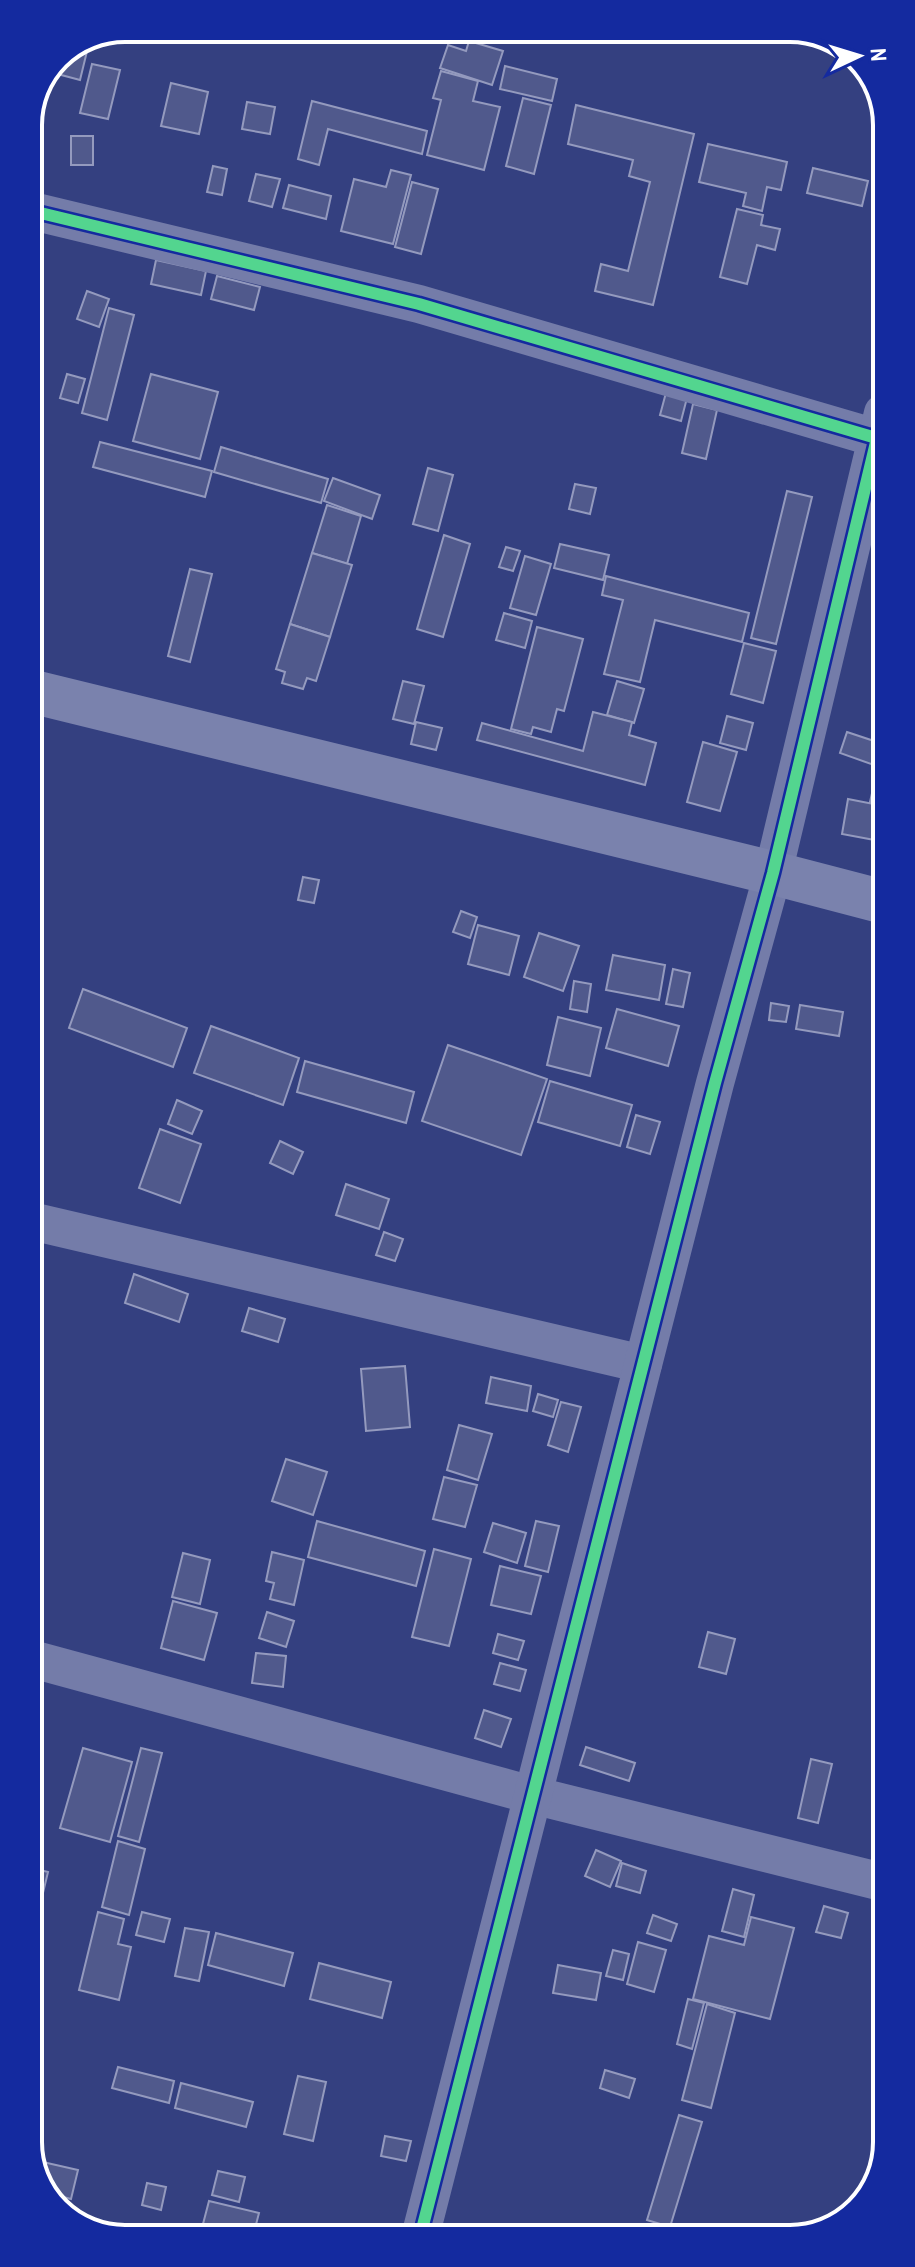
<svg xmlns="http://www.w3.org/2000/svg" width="915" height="2267" font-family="'Archivo Narrow',sans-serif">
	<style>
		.building { fill: #50598c; stroke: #949abe; stroke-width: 2 }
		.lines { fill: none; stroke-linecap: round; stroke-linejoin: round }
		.street { stroke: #747ca9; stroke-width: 38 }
		.secondary { stroke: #7a82ad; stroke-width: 44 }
		.cycleway-casing { stroke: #142a9f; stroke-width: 17 }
		.cycleway { stroke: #53d58f; stroke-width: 12 }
		.rim { fill: none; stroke: #fff; stroke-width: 4 }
	</style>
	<rect width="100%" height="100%" fill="#344080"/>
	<!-- building -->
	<g class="building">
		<path d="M243,28H273L271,35Z"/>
		<path d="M469,41L503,51L492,85L440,68L448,45L466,51Z"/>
		<path d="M89,43L80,80L50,72L57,56Z"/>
		<path d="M92,64L120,70L108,119L80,113Z"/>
		<path d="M505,66L557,79L552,101L500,89Z"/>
		<path d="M441,71L478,81L473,101L500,107L484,170L427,155L441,100L433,98Z"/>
		<path d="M171,83L208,92L199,134L161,126Z"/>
		<path d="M523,98L551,105L534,174L506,166Z"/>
		<path d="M312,101L427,131L422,154L328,129L319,165L298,159Z"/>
		<path d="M247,102L275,107L270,134L242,129Z"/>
		<path d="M576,105L694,134L653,305L595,291L601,264L628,271L650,182L629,176L633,160L568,144Z"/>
		<rect x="71" y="136" width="22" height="29"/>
		<path d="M708,144L787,162L781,190L767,187L762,211L743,206L746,193L699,182Z"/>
		<path d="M213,166L227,169L222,195L207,192Z"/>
		<path d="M813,168L868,181L862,206L807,193Z"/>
		<path d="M391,170L411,175L393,244L341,231L354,179L386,187Z"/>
		<path d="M256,174L280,179L272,207L249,201Z"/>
		<path d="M412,182L438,189L421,254L395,247Z"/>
		<path d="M289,185L331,196L326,219L283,208Z"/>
		<path d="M737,209L763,215L761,225L780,229L775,250L757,245L747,284L720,277Z"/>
		<path d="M156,260L206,271L201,295L151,284Z"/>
		<path d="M217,276L260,287L254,310L211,299Z"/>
		<path d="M87,291L109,299L99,327L77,319Z"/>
		<path d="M109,308L134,315L107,420L82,413Z"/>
		<path d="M67,374L85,379L78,403L60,398Z"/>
		<path d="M151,374L218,392L200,459L133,441Z"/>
		<path d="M667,389L688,394L681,421L660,415Z"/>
		<path d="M693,404L717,410L706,459L682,453Z"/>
		<path d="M100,442L212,471L205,497L93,467Z"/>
		<path d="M221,447L328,479L321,503L214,472Z"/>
		<path d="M428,468L453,475L438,531L413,524Z"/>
		<path d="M333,478L380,495L372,519L324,501Z"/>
		<path d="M575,484L596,488L590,514L569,509Z"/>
		<path d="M787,491L812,497L776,644L751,638Z"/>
		<path d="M327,505L361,516L347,564L312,553Z"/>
		<path d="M444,535L470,544L443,637L417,629Z"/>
		<path d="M560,544L609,555L603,580L554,568Z"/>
		<path d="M506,547L520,551L513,571L499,567Z"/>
		<path d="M312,553L352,565L330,637L290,624Z"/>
		<path d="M525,556L551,564L536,615L510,608Z"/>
		<path d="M190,569L212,574L190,662L168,656Z"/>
		<path d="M606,576L749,613L742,642L655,620L640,682L604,674L623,600L602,595Z"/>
		<path d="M29,596L42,600L34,628L29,626Z"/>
		<path d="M504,613L532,621L525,648L496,640Z"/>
		<path d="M290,624L330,637L316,681L307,678L303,689L282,683L285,672L276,669Z"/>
		<path d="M537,627L583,639L564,711L557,709L551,732L533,727L531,734L511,729Z"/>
		<path d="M744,643L776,651L763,703L731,694Z"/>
		<path d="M403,681L424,686L414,724L393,719Z"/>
		<path d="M617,681L644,689L634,723L607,715Z"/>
		<path d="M593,712L632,722L629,735L656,743L645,785L477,740L482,723L583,751Z"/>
		<path d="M727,716L753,723L746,750L720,743Z"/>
		<path d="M416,722L442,728L436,750L411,744Z"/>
		<path d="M847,732L880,743L874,765L840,753Z"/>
		<path d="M703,742L737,752L720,811L687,802Z"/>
		<path d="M875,780L884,782V806L870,802Z"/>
		<path d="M848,799L884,806V822L880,841L842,834Z"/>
		<path d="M303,877L319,880L314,903L298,900Z"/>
		<path d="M461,911L477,917L470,938L453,932Z"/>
		<path d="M478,925L519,936L509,975L468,964Z"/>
		<path d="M539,933L579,946L563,991L524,977Z"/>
		<path d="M613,955L665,965L659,1000L606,990Z"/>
		<path d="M673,969L690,973L683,1007L666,1004Z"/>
		<path d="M574,981L591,984L587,1012L570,1009Z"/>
		<path d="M83,989L187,1028L173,1067L69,1028Z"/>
		<path d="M771,1003L789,1006L786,1022L769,1020Z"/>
		<path d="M800,1005L843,1012L839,1036L796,1029Z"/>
		<path d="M617,1009L679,1026L668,1066L606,1048Z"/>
		<path d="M558,1017L601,1028L590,1076L547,1065Z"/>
		<path d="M211,1026L299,1058L283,1105L194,1073Z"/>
		<path d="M448,1045L547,1079L521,1155L422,1121Z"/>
		<path d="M305,1061L414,1092L406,1123L297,1092Z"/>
		<path d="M550,1081L632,1105L620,1146L538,1122Z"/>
		<path d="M177,1100L202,1111L192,1134L168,1124Z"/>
		<path d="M636,1115L660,1122L650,1154L627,1147Z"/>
		<path d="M160,1129L201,1144L180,1203L139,1188Z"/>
		<path d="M280,1141L303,1152L293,1174L270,1163Z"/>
		<path d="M346,1184L389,1199L379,1229L336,1215Z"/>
		<path d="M384,1232L403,1239L395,1261L376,1255Z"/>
		<path d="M134,1274L188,1294L179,1322L125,1303Z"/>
		<path d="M249,1308L285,1319L278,1342L242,1331Z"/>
		<path d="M405,1366L410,1427L366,1431L361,1369Z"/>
		<path d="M491,1377L531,1386L527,1411L486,1403Z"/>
		<path d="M538,1394L558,1400L553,1417L533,1411Z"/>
		<path d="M561,1402L581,1407L568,1452L548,1445Z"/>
		<path d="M459,1425L492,1434L478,1480L447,1470Z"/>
		<path d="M286,1459L327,1472L313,1515L272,1501Z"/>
		<path d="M444,1477L477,1485L465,1527L433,1519Z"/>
		<path d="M317,1521L425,1551L416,1586L308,1557Z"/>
		<path d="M536,1521L559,1526L548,1572L525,1566Z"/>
		<path d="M493,1523L526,1533L517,1563L484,1552Z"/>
		<path d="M434,1549L471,1559L449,1646L412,1637Z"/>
		<path d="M272,1552L304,1560L294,1605L270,1599L274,1583L266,1581Z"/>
		<path d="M183,1553L210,1560L200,1604L172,1597Z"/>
		<path d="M500,1566L541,1576L531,1614L491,1605Z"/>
		<path d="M173,1601L217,1613L204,1660L161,1648Z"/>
		<path d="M267,1612L294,1621L286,1647L259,1638Z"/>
		<path d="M708,1632L735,1639L726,1674L699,1667Z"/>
		<path d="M498,1634L524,1641L518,1660L493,1653Z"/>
		<path d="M256,1653L286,1656L283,1687L252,1683Z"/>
		<path d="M500,1663L526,1670L520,1691L494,1684Z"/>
		<path d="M484,1710L511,1719L501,1747L475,1738Z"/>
		<path d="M586,1747L635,1763L629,1781L580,1765Z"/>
		<path d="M83,1748L132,1762L110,1842L60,1828Z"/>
		<path d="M141,1748L162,1753L139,1842L118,1836Z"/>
		<path d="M811,1759L832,1764L818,1823L798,1818Z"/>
		<path d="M32,1786L39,1788L32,1815Z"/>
		<path d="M118,1841L145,1849L129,1915L102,1907Z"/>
		<path d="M596,1850L621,1861L610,1887L585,1876Z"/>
		<path d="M622,1863L646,1871L640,1893L616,1886Z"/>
		<path d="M32,1868L48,1872L42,1897L32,1895Z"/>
		<path d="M733,1889L754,1895L744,1937L722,1931Z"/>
		<path d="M824,1906L848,1913L841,1938L816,1932Z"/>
		<path d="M98,1912L124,1919L118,1944L131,1947L119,2000L79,1990Z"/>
		<path d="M142,1912L170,1919L164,1942L136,1935Z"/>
		<path d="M653,1915L677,1924L671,1941L647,1933Z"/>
		<path d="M751,1917L794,1928L770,2019L693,1999L709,1936L744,1945Z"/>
		<path d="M185,1928L209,1932L199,1981L175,1976Z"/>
		<path d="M216,1933L293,1953L284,1986L208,1965Z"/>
		<path d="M638,1942L666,1950L654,1992L627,1984Z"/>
		<path d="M613,1950L629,1954L623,1980L606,1976Z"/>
		<path d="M319,1963L391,1982L382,2018L310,1999Z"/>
		<path d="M558,1965L601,1973L596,2000L553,1993Z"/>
		<path d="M688,1999L704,2003L692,2049L677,2044Z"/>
		<path d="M707,2004L735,2013L711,2108L682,2100Z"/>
		<path d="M885,2007H887V2039L879,2037Z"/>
		<path d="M118,2067L174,2081L169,2103L112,2088Z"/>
		<path d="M605,2070L635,2079L629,2098L600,2088Z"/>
		<path d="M298,2076L326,2082L313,2141L284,2134Z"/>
		<path d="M181,2083L253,2102L246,2127L175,2108Z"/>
		<path d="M679,2115L702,2122L670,2227L647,2220Z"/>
		<path d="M385,2136L411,2141L406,2161L381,2156Z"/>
		<path d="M34,2160L78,2170L71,2199L48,2193L33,2173Z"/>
		<path d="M218,2171L245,2177L239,2202L212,2195Z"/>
		<path d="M147,2183L166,2187L161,2210L142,2205Z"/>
		<path d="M209,2201L259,2213L253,2236L203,2224Z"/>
		<path d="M197,2227L242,2238H194Z"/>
	</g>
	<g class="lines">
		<!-- street -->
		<g class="street">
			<path d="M28,210L419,304L883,440"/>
			<path d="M31,1221L643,1364"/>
			<path d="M32,1659L532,1795L886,1883"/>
			<path d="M420,2237L715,1083L773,873L883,413"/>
		</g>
		<!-- secondary -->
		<path class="secondary" d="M30,691L773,873L884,902"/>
		<defs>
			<g id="cycleway">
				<path d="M28,210L419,304L883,440"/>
				<path d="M420,2237L715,1083L773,873L883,413"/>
			</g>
		</defs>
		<!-- cycleway casing -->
		<use href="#cycleway" class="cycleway-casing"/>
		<!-- cycleway -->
		<use href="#cycleway" class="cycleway"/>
	</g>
	<!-- crop -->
	<path d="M0 0H915V2267H0ZM125 42H790A83 83 0 0 1 873 125V2142A83 83 0 0 1 790 2225H125A83 83 0 0 1 42 2142V125A83 83 0 0 1 125 42Z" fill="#142a9f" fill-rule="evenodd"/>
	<path class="rim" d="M125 42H790A83 83 0 0 1 873 125V2142A83 83 0 0 1 790 2225H125A83 83 0 0 1 42 2142V125A83 83 0 0 1 125 42Z"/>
	<!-- north arrow -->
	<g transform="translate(859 56) rotate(86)" stroke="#142a9f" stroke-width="6" paint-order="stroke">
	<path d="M0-6L14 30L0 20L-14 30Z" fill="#ffffff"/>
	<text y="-12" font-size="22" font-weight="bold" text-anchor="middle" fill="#ffffff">N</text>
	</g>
</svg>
